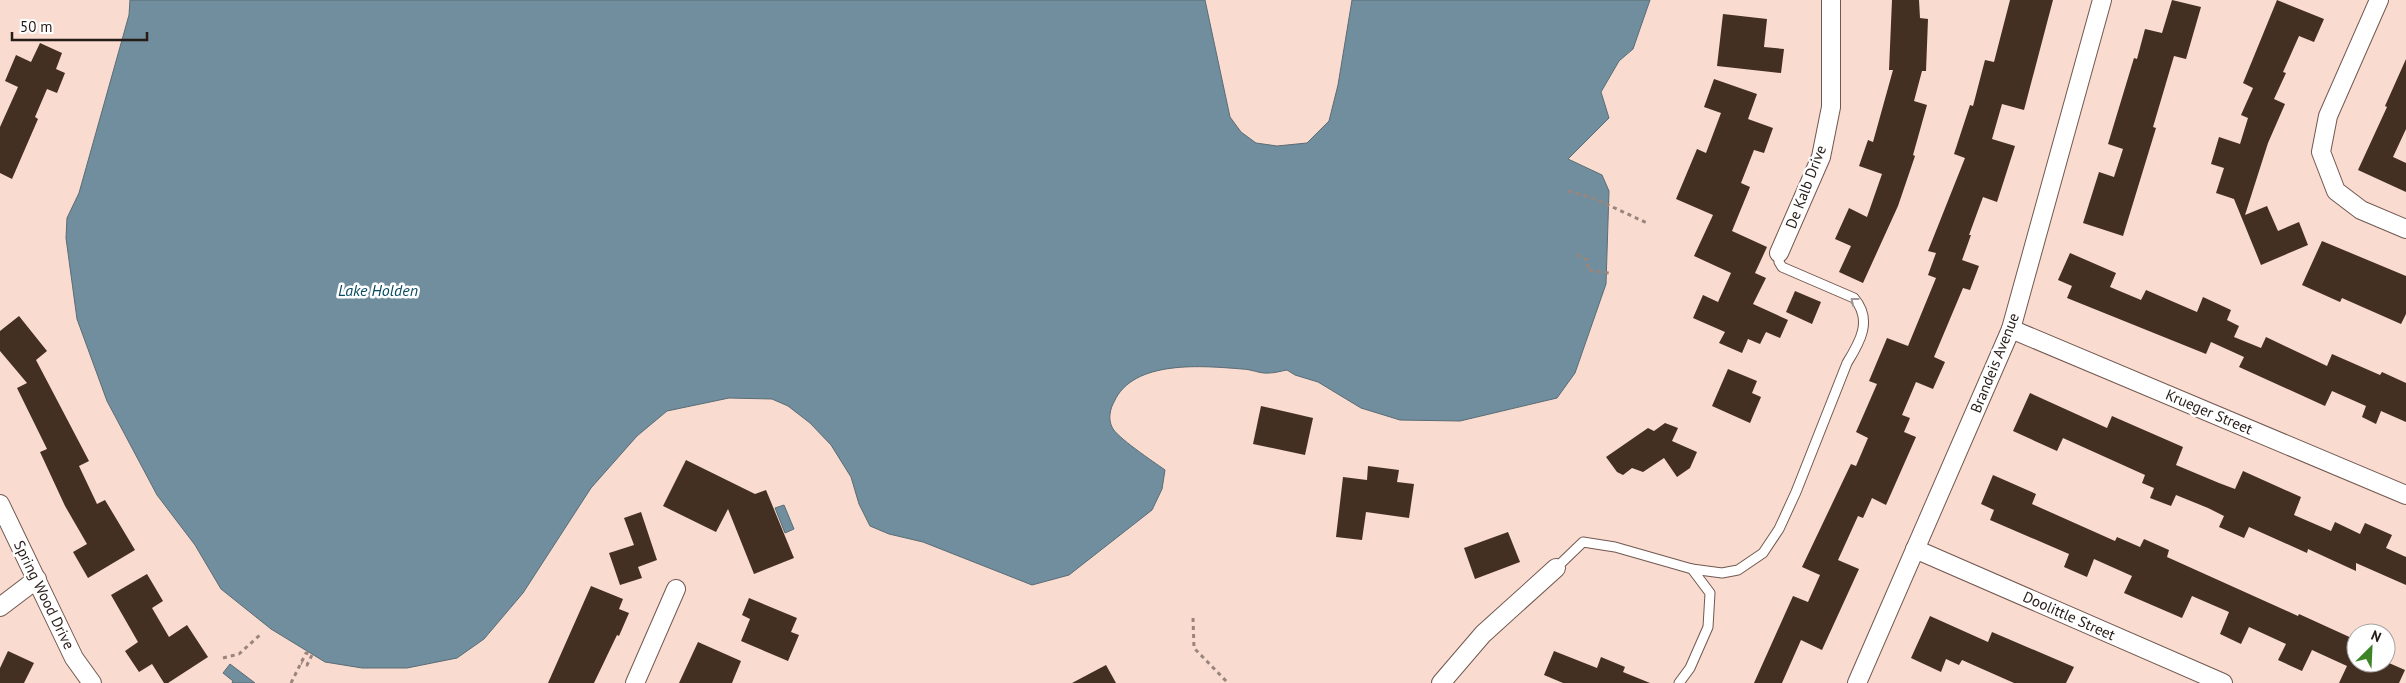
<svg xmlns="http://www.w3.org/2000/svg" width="2406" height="683" font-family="'PT Sans',sans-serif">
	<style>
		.water { fill: #708e9d; stroke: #5a6c75 }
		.building { fill: #442f23 }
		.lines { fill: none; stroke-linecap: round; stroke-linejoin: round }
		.service-casing { stroke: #71584f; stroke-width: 11 }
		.minor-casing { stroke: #71584f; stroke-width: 20 }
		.path { stroke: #9a857d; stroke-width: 3; stroke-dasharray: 4 4; stroke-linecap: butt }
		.service { stroke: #fff; stroke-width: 9 }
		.minor { stroke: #fff; stroke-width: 18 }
		.oneway { stroke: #9d9897 }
		.labels { text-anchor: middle; stroke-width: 5; stroke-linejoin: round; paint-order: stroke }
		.street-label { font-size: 15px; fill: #251b17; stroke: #fff }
		.water-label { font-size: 16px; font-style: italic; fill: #0a4b62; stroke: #fff }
	</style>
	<rect width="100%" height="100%" fill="#f9dbd0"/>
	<!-- water -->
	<g class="water">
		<path d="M130,0H1205L1230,117L1241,132L1256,143L1277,146L1307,143L1329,121L1338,85L1352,0H1650L1633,49L1619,61L1601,92L1609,118L1568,159L1602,175L1609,191L1606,284L1575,373L1557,398L1460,421L1400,420L1361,408L1318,382L1295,375L1287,370C1281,371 1275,373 1269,373C1260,374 1251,369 1242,369C1204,366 1133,359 1114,402C1110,409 1108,419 1112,427C1116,437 1154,462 1165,470L1162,489L1152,510L1069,575L1032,585L923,542L889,534L870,526L859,504L851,477L831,445L810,423L788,406L772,399L729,398L667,411L637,436L591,488L523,593L484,639L457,658L407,668H362L325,662L271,629L221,589L195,545L157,495L107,401L77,319L66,238L67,218L79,193L129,15Z"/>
		<path d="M784,505L794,529L785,533L775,508Z"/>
		<path d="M230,664L255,683H232L233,681L223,673Z"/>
	</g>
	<!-- building -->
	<g class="building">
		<path d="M1892,0H1919L1920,18L1928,19L1926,71H1922L1914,101L1927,105L1913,155L1915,156L1898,206L1863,283L1839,272L1851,246L1835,239L1849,208L1867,217L1882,174L1859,166L1868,140L1873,142L1893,70H1889Z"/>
		<path d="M2010,0H2053L2024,110L2002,104L1992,139L2015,146L1997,202L1983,197L1969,235H1971L1962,260L1979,266L1970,290L1963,288L1934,357L1945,362L1933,389L1916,382L1902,415L1910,418L1904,432L1916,437L1886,505L1872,498L1863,518L1858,516L1838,560L1859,569L1822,650L1801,640L1782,683H1754L1793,596L1808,602L1820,575L1802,567L1851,464L1856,466L1868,438L1856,432L1877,384L1869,381L1887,338L1908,346L1936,278L1928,275L1936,253L1928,251L1965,158L1954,154L1970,105L1973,106L1985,60L1994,62Z"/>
		<path d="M2172,0L2201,7L2186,59L2174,56L2153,127L2156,128L2123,236L2083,223L2099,172L2114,177L2123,149L2108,144L2134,58L2137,59L2145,29L2162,33Z"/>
		<path d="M2277,0L2324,19L2314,42L2299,36L2283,72L2286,73L2274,99L2285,104L2268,143L2245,215L2267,206L2278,231L2299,222L2308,245L2261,265L2234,199L2216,193L2224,168L2211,164L2219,137L2240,144L2248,118L2241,115L2253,88L2243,83Z"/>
		<path d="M1723,14L1767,19L1764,47L1784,49L1781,73L1717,66Z"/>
		<path d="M40,43L62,53L56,69L65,73L57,93L47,89L35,117L38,119L12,179L0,173V127L18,87L5,81L16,55L31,62Z"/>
		<path d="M2406,59V129L2393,157L2406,163V192L2358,170L2387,107L2385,106Z"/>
		<path d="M1714,79L1757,94L1748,119L1773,128L1764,153L1754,150L1741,183L1750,187L1732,231L1767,247L1755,273L1766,278L1753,304L1788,320L1780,338L1766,332L1760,344L1748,339L1742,353L1719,343L1725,332L1693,318L1703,295L1718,302L1731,273L1694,256L1713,215L1676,199L1697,149L1706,153L1721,113L1704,107Z"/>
		<path d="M2322,241L2406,276V314L2401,324L2342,298L2340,302L2302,285Z"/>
		<path d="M2070,253L2116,273L2110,287L2141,300L2146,290L2197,312L2203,297L2231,310L2227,320L2239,326L2234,337L2261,348L2266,337L2327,366L2332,354L2380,375L2382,372L2406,383V422L2381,411L2376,424L2362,417L2366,406L2332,391L2325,406L2239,367L2244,357L2211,342L2206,354L2067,298L2072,286L2058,280Z"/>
		<path d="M1795,291L1821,302L1812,324L1786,312Z"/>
		<path d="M19,316L47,351L36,360L89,461L79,466L97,504L105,500L135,550L88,578L73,552L87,544L65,506L40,452L47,449L17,388L27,383L0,351V331Z"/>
		<path d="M1728,369L1757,381L1752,393L1761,397L1750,423L1712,406Z"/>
		<path d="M2030,393L2107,428L2112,416L2183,447L2176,465L2219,483L2235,489L2243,471L2301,497L2294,515L2331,531L2335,522L2360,534L2365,523L2392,535L2386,548L2406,557V585L2356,563V571L2308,549L2307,553L2249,527L2244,538L2219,527L2224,516L2208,508L2176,495L2171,506L2150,498L2154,488L2142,483L2145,475L2063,438L2057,451L2013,431Z"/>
		<path d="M1261,406L1313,418L1305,455L1253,444Z"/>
		<path d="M1665,423L1678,428L1672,441L1697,452L1690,468L1677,477L1664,458L1643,472L1632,468L1623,475L1617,472L1606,457L1648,428L1654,431Z"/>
		<path d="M686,460L755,494L766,490L794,558L754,574L728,509L716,532L663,506Z"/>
		<path d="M1368,466L1399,470L1397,482L1414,484L1409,518L1366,512L1362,540L1336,537L1343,477L1367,480Z"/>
		<path d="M1993,475L2036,494L2032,504L2115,541L2117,537L2140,547L2144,539L2169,550L2167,557L2298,616L2299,614L2356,640V663H2389L2405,670L2399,683H2339L2347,666L2312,650L2302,671L2278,660L2286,644L2249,627L2241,644L2220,634L2229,612L2192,596L2182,618L2124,593L2132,576L2094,559L2087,577L2064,567L2069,554L1990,520L1994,510L1981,504Z"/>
		<path d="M641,512L657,560L638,567L642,578L620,585L609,553L634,545L624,518Z"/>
		<path d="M1508,532L1520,562L1475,579L1464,548Z"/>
		<path d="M147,574L163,601L152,608L169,637L187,625L208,657L168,683H164L152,664L139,672L125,651L138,642L111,595Z"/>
		<path d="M591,586L623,599L619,609L629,613L619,636L617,635L594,683H548Z"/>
		<path d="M749,598L797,618L791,632L799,635L788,661L741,641L750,619L742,615Z"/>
		<path d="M1930,616L1988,642L1992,632L2074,667L2066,683H2014L1962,660L1959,665L1946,659L1941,672L1911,658Z"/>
		<path d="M698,642L741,661L732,683H679Z"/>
		<path d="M8,651L34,663L24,683H0V668Z"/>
		<path d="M1554,651L1597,668L1601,657L1625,667L1623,672L1650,683H1563L1544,675Z"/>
		<path d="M1106,665L1116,683H1072Z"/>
	</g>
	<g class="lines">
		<defs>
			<g id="service">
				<path d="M1556,568L1583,542L1615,547L1692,569L1710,593L1708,627L1690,668L1679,683"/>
				<path d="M1692,569L1722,573L1738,570L1763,553L1779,529L1796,492L1847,363C1860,342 1873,320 1854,298L1782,267L1779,262V253"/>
			</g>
			<g id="minor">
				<path d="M2379,0L2328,116L2321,152L2336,191L2361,210L2406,229"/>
				<path d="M1779,253L1821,157L1831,107V0"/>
				<path d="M2011,329L2406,495"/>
				<path d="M0,504L74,658L92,683"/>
				<path d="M1915,549L2223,683"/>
				<path d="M0,607L37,579"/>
				<path d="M635,683L676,589"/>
				<path d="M1441,683L1483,634L1556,568"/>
				<path d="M1857,683L2011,329L2102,0"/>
			</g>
		</defs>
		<!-- service casing -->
		<use href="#service" class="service-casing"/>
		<!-- minor casing -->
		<use href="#minor" class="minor-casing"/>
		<!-- path -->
		<g class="path">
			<path d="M1568,191L1593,198L1647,223"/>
			<path d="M1577,255L1588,260L1587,270L1609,273"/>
			<path d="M1193,618L1194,648L1228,683"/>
			<path d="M223,658L239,654L261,634"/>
			<path d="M291,683L306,653L312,655L307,665L301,663"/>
		</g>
		<!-- service -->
		<use href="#service" class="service"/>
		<!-- minor -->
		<use href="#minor" class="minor"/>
	</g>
	<!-- one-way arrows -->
	<defs><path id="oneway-chevron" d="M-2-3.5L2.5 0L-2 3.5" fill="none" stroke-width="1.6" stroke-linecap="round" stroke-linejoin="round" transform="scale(1.25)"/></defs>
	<use class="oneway" href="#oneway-chevron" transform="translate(1854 301) rotate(-142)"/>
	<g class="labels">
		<!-- street labels -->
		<g class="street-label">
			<text transform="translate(1806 187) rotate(-69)" y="5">De Kalb Drive</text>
			<text transform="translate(1995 363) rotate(-68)" y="5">Brandeis Avenue</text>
			<text transform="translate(2209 412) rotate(23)" y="5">Krueger Street</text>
			<text transform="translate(44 595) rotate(64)" y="5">Spring Wood Drive</text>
			<text transform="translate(2069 616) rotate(24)" y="5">Doolittle Street</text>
		</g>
		<!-- water labels -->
		<g class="water-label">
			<text x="378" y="296">Lake Holden</text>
		</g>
	</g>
	<!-- north arrow -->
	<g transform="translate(2371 648) rotate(24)"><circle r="24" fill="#ffffff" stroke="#a8a4a2"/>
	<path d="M0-4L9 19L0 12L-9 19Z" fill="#3d8429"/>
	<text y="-8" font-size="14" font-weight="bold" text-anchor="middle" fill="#251b17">N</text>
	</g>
	<!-- scale -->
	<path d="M12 32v8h135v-8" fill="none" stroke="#251b17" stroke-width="2.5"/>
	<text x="20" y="32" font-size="15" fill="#251b17" stroke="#ffffff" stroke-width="4" paint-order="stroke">50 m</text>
</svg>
